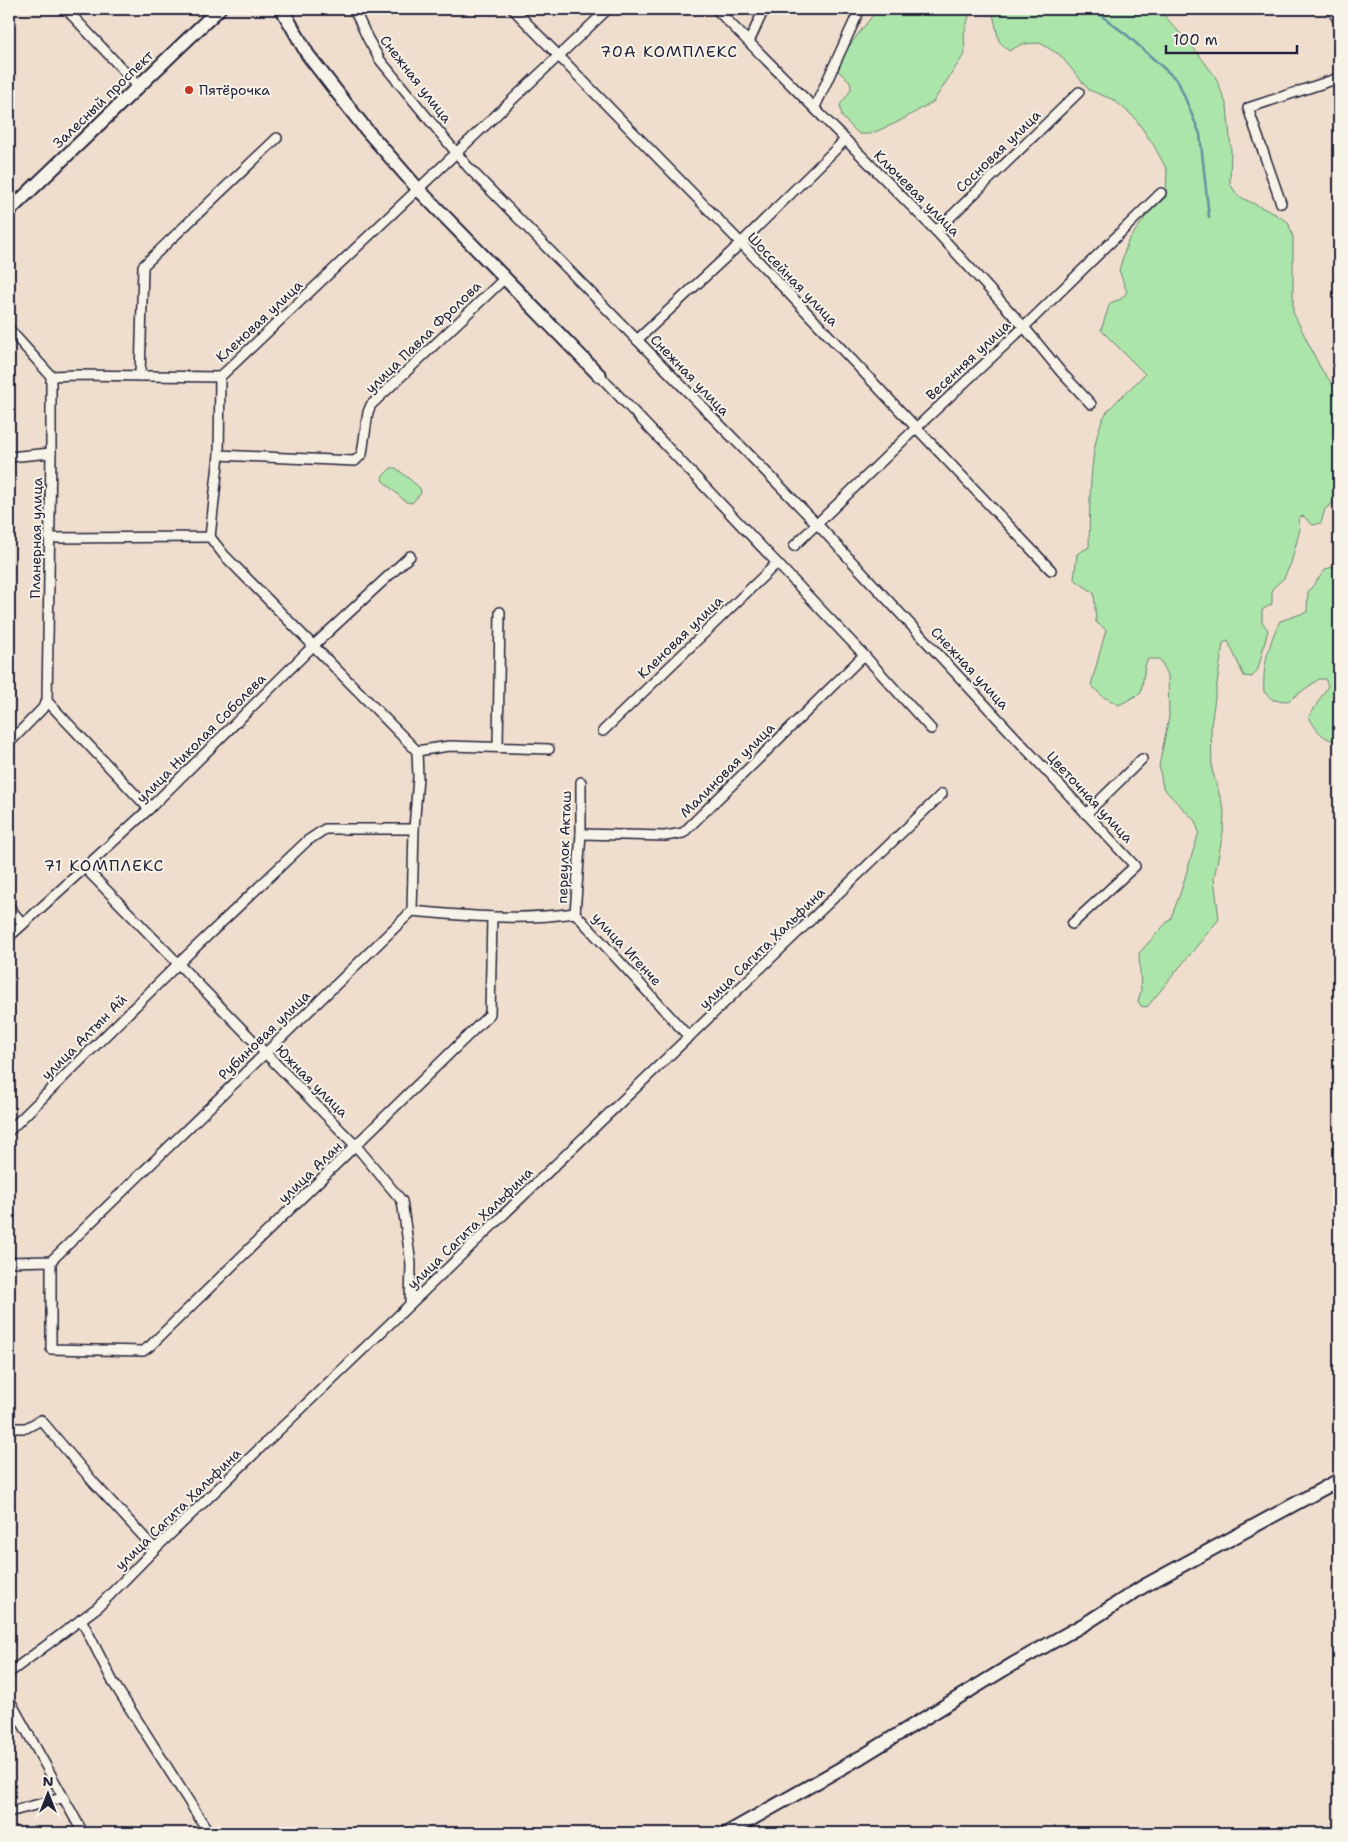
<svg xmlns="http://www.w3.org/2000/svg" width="1348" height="1842" font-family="'Shantell Sans',sans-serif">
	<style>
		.green { fill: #ace5aa; stroke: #678472 }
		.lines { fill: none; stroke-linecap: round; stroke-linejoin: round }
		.stream { stroke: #6293a1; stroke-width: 2.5 }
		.street-casing { stroke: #22223b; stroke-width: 12 }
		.secondary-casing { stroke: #22223b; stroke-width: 16 }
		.street { stroke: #f7f3e8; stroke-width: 9 }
		.secondary { stroke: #f7f3e8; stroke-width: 12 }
		.poi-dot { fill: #c8321e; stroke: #f7f3e8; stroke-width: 2 }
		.labels { text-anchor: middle; stroke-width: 4; stroke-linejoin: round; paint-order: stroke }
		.street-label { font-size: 14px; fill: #22223b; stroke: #f7f3e8 }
		.poi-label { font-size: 14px; fill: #22223b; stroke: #f7f3e8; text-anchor: start }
		.quarter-label { font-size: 16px; letter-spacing: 1px; fill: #22223b; stroke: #f7f3e8 }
	</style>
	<rect width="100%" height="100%" fill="#efddcd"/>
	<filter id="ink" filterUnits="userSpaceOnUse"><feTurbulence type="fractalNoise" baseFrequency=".02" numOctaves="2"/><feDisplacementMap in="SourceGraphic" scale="10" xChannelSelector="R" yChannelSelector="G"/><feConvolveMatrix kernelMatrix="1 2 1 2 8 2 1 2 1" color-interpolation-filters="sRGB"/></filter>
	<g filter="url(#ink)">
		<!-- green -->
		<g class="green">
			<path d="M873,9H971L964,34L965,53L933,102L896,123L870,134H859L842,117L840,105L851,90L850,81L838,71L843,54L873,15Z"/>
			<path d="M988,9H1158L1162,13L1196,51L1215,76L1227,106L1231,149L1230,184L1238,196L1275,214L1288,222L1293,237V312L1320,367L1339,394V505L1333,503L1325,509L1321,523L1313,525L1303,516L1298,518L1300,529L1291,563L1284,578L1272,589V604L1262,610V622L1268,630L1258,669L1252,677L1244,676L1228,641L1223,643L1211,725L1212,770L1224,810L1223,833L1214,878L1219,919L1147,1007L1141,1006L1138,1001L1141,991L1139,953L1171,918L1180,894L1199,832L1195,821L1163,788L1159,766L1169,717L1168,675L1160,659H1148L1145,666L1141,693L1119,705L1102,696L1091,685L1106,630L1096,622L1094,593L1074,579L1077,554L1089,547C1090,515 1088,437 1107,412C1118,398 1133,387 1145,374L1101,330L1110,303L1121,299L1127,292L1119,270L1128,241L1147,215L1166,197L1167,170L1153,144L1134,117L1114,100L1089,90L1060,55L1040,43L1022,44L1009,51L999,41L993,14Z"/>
			<path d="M391,468H396L420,488L421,493L412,503L406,502L383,481L382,477Z"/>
			<path d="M1339,560V741C1324,741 1316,730 1309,717L1328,686L1325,679H1319L1288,701L1273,700L1264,692C1262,669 1269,642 1280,621L1307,612L1308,592L1326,569L1336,566Z"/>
		</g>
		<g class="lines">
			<!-- stream -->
			<path class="stream" d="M1093,9L1128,36L1178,81L1200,134L1209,217"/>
			<defs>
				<g id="street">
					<path d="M66,9L138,86"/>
					<path d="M354,9L368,39L380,60L468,167L818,525L1135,866L1072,924"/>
					<path d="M513,9L741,243L1051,570"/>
					<path d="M716,9L936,231L1024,327L1061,372L1091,404"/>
					<path d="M1331,9L1339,21"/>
					<path d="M749,42L764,9"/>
					<path d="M815,107L860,9"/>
					<path d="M1281,203L1248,108L1339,78"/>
					<path d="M936,231L1079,92"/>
					<path d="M9,329L51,376"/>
					<path d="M637,340L741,243L845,140"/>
					<path d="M51,376L76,375L220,377L608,9"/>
					<path d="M140,376L143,266L277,138"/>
					<path d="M600,376L864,655L931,729"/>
					<path d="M219,455L355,461L362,454L368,412L371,405L505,278"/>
					<path d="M9,457L51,453"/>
					<path d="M210,537L224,555L417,751"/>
					<path d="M49,538L210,537L219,455L220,377"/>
					<path d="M794,546L916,428L1024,327L1161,193"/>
					<path d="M47,701L51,453V376"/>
					<path d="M47,701L149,809"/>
					<path d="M603,731L777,563"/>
					<path d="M9,743L42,709L47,701"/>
					<path d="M498,747L500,612"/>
					<path d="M417,751L449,746L549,749"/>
					<path d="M1086,814L1142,759"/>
					<path d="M581,834L665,836L683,833L864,655"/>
					<path d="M84,867L356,1146L402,1201L411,1264L410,1304"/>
					<path d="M9,907L23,924"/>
					<path d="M412,911C466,916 521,921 575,913"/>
					<path d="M575,913L689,1037"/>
					<path d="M575,913L581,834V782"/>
					<path d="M9,937L149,809L314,645L410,556"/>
					<path d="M9,1131L179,963L307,841L325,829H414"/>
					<path d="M51,1261V1349L143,1351L150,1346L490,1014L492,917"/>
					<path d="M9,1262L51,1261L412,911L414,829L418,777L417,751"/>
					<path d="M9,1428H26L41,1420L95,1484L155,1549"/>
					<path d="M81,1619L113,1682L209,1833"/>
					<path d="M9,1673L98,1607L155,1549L942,794"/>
					<path d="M9,1699L83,1833"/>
					<path d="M9,1812L62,1798"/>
				</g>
				<g id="secondary">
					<path d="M282,9L308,55L364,127L419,190L600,376"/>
					<path d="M9,211L219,9"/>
					<path d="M727,1833L861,1757L1013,1664L1088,1622L1144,1586L1339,1480"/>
				</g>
			</defs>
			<!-- street casing -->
			<use href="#street" class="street-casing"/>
			<!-- secondary casing -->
			<use href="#secondary" class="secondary-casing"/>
			<!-- street -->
			<use href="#street" class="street"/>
			<!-- secondary -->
			<use href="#secondary" class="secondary"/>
		</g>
	</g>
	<!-- markers -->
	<circle class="poi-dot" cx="189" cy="90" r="5"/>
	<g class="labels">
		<!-- street labels -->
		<g class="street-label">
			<text transform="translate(416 79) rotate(52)" y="5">Снежная улица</text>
			<text transform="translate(103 99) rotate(-44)" y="5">Залесный проспект</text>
			<text transform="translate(998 151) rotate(-44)" y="5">Сосновая улица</text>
			<text transform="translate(917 193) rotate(45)" y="5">Ключевая улица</text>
			<text transform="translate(793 279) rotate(46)" y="5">Шоссейная улица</text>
			<text transform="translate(259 321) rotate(-43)" y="5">Кленовая улица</text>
			<text transform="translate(423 337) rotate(-44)" y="5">улица Павла Фролова</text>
			<text transform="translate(968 360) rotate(-43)" y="5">Весенняя улица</text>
			<text transform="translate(690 375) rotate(46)" y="5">Снежная улица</text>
			<text transform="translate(36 538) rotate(-89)" y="5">Планерная улица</text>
			<text transform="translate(680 637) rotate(-44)" y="5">Кленовая улица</text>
			<text transform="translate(970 668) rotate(47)" y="5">Снежная улица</text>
			<text transform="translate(201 738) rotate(-45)" y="5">улица Николая Соболева</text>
			<text transform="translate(727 770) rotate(-45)" y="5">Малиновая улица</text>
			<text transform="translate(1090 797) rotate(47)" y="5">Цветочная улица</text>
			<text transform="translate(564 847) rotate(-88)" y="5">переулок Акташ</text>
			<text transform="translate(762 948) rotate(-44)" y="5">улица Сагита Хальфина</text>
			<text transform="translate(627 949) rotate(47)" y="5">улица Игенче</text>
			<text transform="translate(264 1035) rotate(-44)" y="5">Рубиновая улица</text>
			<text transform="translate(84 1037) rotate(-45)" y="5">улица Алтын Ай</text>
			<text transform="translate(312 1081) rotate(45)" y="5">Южная улица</text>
			<text transform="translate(310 1172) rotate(-44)" y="5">улица Алан</text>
			<text transform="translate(470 1228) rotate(-44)" y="5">улица Сагита Хальфина</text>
			<text transform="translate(178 1509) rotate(-44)" y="5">улица Сагита Хальфина</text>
		</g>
		<!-- poi labels -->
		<g class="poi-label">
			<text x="199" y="95">Пятёрочка</text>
		</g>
		<!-- quarter labels -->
		<g class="quarter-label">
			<text x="669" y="57">70А КОМПЛЕКС</text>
			<text x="104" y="871">71 КОМПЛЕКС</text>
		</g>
	</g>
	<!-- margin -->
	<rect width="1348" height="1842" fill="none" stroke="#f7f3e8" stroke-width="30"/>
	<rect x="15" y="15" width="1318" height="1812" fill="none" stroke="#22223b" stroke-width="2" filter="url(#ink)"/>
	<!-- north arrow -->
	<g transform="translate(48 1794)" stroke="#f7f3e8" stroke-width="4" paint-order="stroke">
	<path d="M0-4L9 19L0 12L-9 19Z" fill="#22223b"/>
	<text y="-8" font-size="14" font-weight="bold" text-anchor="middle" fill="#22223b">N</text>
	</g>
	<!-- scale -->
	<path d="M1166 45v8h131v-8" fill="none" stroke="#22223b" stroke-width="2.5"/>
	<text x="1173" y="45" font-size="15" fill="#22223b" stroke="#f7f3e8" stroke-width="4" paint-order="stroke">100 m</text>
</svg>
